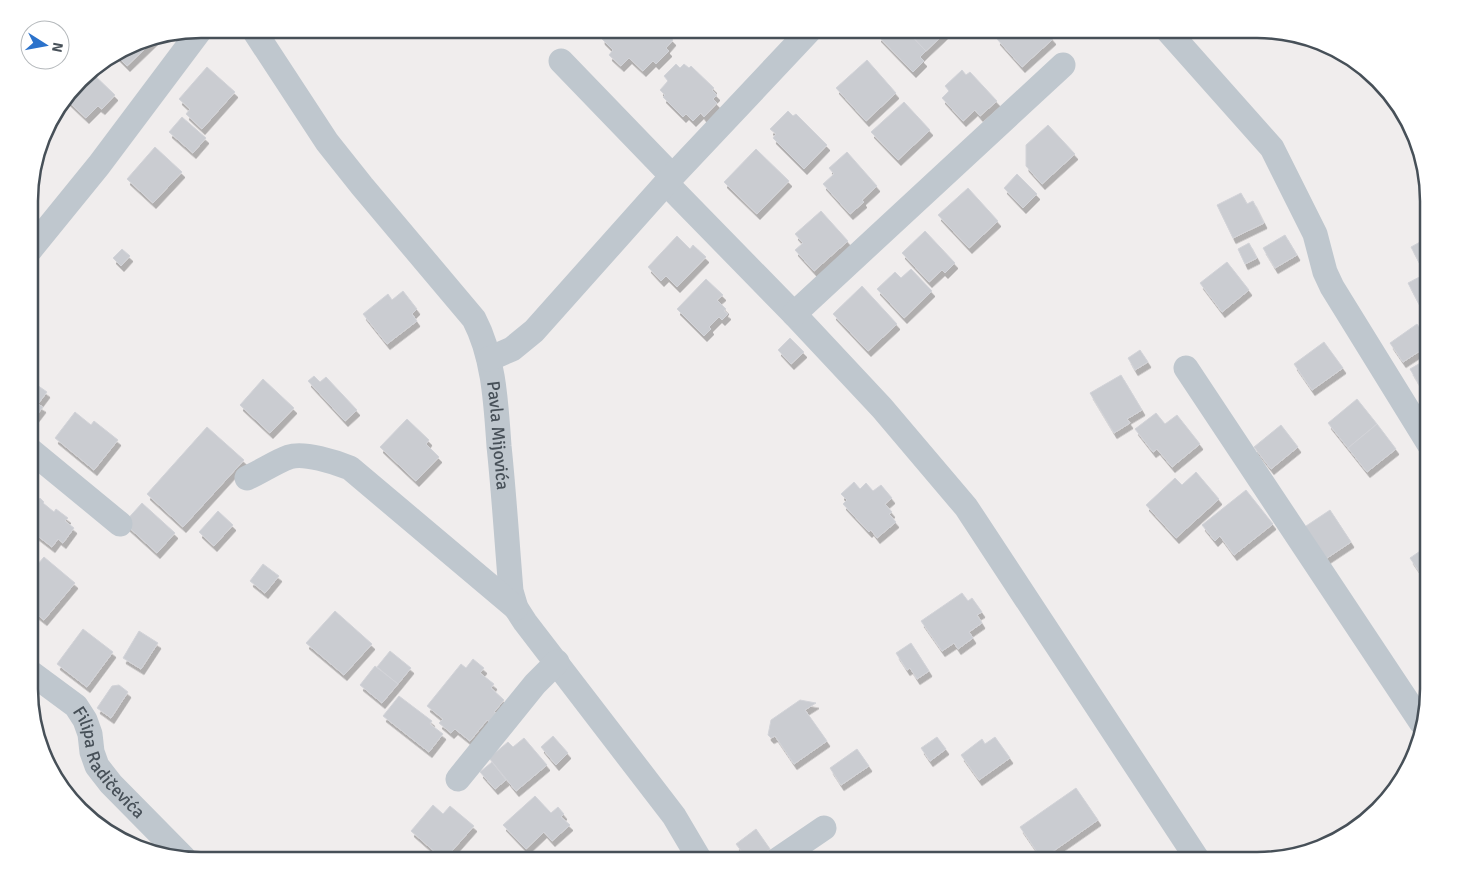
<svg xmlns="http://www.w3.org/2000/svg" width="1458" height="889" font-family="Signika,sans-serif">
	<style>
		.building { fill: #caccd1; stroke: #d2d3d8; filter: url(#shadow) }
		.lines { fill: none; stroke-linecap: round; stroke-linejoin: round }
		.minor { stroke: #bfc7ce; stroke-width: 25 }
		.labels { text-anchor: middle; stroke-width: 5; stroke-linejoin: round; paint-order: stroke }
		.street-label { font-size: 18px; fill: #475058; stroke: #fff }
		.rim { fill: none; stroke: #475058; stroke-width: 2.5 }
	</style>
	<defs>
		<filter id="shadow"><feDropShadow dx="3" dy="5.5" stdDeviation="0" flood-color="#0004"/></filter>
	</defs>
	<rect width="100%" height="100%" fill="#f0eded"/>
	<!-- building -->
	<g class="building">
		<path d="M603,29H662L673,40L666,48L669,51L656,64L653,61L643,71L629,58L621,66L609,55L613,50L602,39Z"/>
		<path d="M885,29H905L926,51L920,57L924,61L913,72L878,36Z"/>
		<path d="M905,29H935L942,36L926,51Z"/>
		<path d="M935,29H949L942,36Z"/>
		<path d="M1009,29H1044L1053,39L1022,67L997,39Z"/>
		<path d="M156,38L127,66L115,54L135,42Z"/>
		<path d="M867,60L896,93L866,121L836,88Z"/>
		<path d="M676,64L680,68L684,64L689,68L691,66L714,88L712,90L717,95L713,99L717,103L704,117L701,113L693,121L686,114L683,117L663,97L665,95L660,90L668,81L664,76Z"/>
		<path d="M207,67L235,92L202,129L186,114L190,109L179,99Z"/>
		<path d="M89,70L115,95L102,109L98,106L86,118L66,99Z"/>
		<path d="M962,70L966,75L970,72L997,101L980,116L975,110L963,121L942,98L949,91L945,86Z"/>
		<path d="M904,102L930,130L898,160L871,132Z"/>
		<path d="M788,111L793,116L796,114L827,145L804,169L773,138L776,134L770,129Z"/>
		<path d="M182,117L206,138L193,153L169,132Z"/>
		<path d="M1048,125L1075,154L1042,184L1026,166V145Z"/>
		<path d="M155,147L182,172L153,203L127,179Z"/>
		<path d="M756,149L789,181L757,214L724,182Z"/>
		<path d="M847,152L877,186L862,200L864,202L850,214L823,184L834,174L829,168Z"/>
		<path d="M1017,174L1037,194L1023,208L1004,188Z"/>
		<path d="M968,188L998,221L969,248L938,215Z"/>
		<path d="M1241,193L1247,204L1253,201L1264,223L1233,238L1217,205Z"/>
		<path d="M821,211L848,241L814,271L795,250L803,243L795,234Z"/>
		<path d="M925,231L955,263L945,273L942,270L929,282L902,253Z"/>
		<path d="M1285,235L1297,255L1275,268L1263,248Z"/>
		<path d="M677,236L690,249L693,245L706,257L677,287L666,276L661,281L648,267Z"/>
		<path d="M1429,237V303L1421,308L1408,283L1425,274L1411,247Z"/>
		<path d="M1249,243L1257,258L1245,264L1238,249Z"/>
		<path d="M122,249L130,256L121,266L113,258Z"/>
		<path d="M1227,262L1249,290L1222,312L1200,283Z"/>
		<path d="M911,269L932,291L904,318L877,289L895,272L901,278Z"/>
		<path d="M706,279L723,295L717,300L726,309L724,311L728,314L722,320L719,317L709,327L711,329L704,336L677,309Z"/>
		<path d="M862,286L897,324L868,351L833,314Z"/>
		<path d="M403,291L417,309L412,314L417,321L387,344L363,314L388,294L392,300Z"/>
		<path d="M1417,324L1429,341V345L1403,362L1390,343Z"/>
		<path d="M790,338L804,352L791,364L778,350Z"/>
		<path d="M1324,342L1343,368L1312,390L1294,364Z"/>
		<path d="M1140,350L1148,362L1135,370L1128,358Z"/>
		<path d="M1429,358V387L1423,391L1410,369Z"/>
		<path d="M1121,375L1142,410L1127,419L1130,423L1114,433L1090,393Z"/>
		<path d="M314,376L320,382L326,377L357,410L345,421L308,381Z"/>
		<path d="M263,379L294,408L270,433L240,405Z"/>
		<path d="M30,380L47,392L38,404L43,407L30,424Z"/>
		<path d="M1357,399L1377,424L1348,448L1328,423Z"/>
		<path d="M75,412L91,425L94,421L118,440L94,470L55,438Z"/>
		<path d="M1156,413L1165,424L1177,415L1200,444L1172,467L1157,449L1153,452L1135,429Z"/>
		<path d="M407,419L429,440L426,444L439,457L416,481L380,447Z"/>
		<path d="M1377,424L1396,449L1367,472L1348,448Z"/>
		<path d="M1281,425L1298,447L1271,469L1254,447Z"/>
		<path d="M207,427L244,460L183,527L147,494Z"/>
		<path d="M1196,472L1219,499L1176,538L1146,505L1175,478L1182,485Z"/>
		<path d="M854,482L860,489L866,483L873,491L881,485L892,498L885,504L892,512L889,514L896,522L877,538L871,530L869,532L843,504L847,500L841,494Z"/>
		<path d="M1246,490L1273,524L1234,555L1220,536L1215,541L1202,525Z"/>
		<path d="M40,498L44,502L43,503L54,512L56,509L68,518L65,521L74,528L63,543L58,539L52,547L30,530V510Z"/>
		<path d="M142,503L175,533L157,553L124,523Z"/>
		<path d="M1330,510L1351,542L1324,560L1303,528Z"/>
		<path d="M218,511L233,525L214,546L199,532Z"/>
		<path d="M1429,545V586L1410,558Z"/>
		<path d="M44,557L75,583L44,620L30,609V573Z"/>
		<path d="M263,564L279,576L265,593L250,581Z"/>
		<path d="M962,593L968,601L972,598L982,612L977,615L982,623L969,632L973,638L958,649L954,643L942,651L921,621Z"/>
		<path d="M335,611L372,644L344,675L306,643Z"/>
		<path d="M83,629L113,652L87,687L57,664Z"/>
		<path d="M139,631L158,643L141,669L123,658Z"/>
		<path d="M911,643L929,671L917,679L910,668L907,670L896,653Z"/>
		<path d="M390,651L411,668L398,684L377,667Z"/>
		<path d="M473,659L484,668L480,673L494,684L491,688L504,700L494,712L497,714L491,723L487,720L470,741L455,729L451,733L439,723L443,719L427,706L461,664L466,668Z"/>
		<path d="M375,666L398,684L382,703L360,685Z"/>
		<path d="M119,685L128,692L111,718L97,708L112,686Z"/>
		<path d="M399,696L432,721L430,724L443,734L429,752L383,716Z"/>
		<path d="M800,700L816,703L805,710L827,741L794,764L775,736L771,738L768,735L771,720Z"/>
		<path d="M553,736L568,753L556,765L541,747Z"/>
		<path d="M937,737L946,749L930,761L921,748Z"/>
		<path d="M995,737L1010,758L979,780L961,755L982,739L985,744Z"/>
		<path d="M524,738L547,765L516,791L489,758L508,742L513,747Z"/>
		<path d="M857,749L869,766L841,785L830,768Z"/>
		<path d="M492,762L506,780L495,789L480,772Z"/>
		<path d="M1076,788L1098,820L1042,859L1020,827Z"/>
		<path d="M535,796L551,813L558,807L564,814L561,817L570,825L552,841L544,832L526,849L503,825Z"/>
		<path d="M433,805L443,814L450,806L474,826L444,860L411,831Z"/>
		<path d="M756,829L770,849L755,860H748L736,844Z"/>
		<path d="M1148,854L1152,860H1139Z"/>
	</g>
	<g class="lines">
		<!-- minor -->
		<g class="minor">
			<path id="s1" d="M253,29L327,142L362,186L474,319C494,357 496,404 499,446C504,494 507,543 511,591L516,608L525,622L674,816L700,860"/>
			<path d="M1168,31L1272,148L1315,234L1325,272L1332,287L1429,444"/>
			<path d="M561,61L672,176"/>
			<path d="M666,183L794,314L882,408L966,507L1198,860"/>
			<path d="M30,250L99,165L201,29"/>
			<path d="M794,314L1063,65"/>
			<path d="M489,359L512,349L534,331L666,183L811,29"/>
			<path d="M1186,368L1421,722"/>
			<path d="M30,450L120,524"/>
			<path d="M247,478C261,472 275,462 289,457C304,452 335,462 350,468L516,608"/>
			<path id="s2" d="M30,672L76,706L85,720L90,734L92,752L97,766L111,784L184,858"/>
			<path d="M458,779L535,684L557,662"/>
			<path d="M777,860L824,828"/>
		</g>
	</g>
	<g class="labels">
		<!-- street labels -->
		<g class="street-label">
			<text dy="6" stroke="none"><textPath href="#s1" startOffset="485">Pavla Mijovića</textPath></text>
			<text dy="6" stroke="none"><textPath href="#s2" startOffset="124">Filipa Radičevića</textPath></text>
		</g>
	</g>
	<!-- crop -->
	<path d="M0 0H1458V889H0ZM201 38H1257A163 163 0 0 1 1420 201V689A163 163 0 0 1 1257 852H201A163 163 0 0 1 38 689V201A163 163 0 0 1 201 38Z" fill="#fff" fill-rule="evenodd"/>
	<path class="rim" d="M201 38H1257A163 163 0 0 1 1420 201V689A163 163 0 0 1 1257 852H201A163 163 0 0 1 38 689V201A163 163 0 0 1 201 38Z"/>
	<!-- north arrow -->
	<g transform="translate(45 45) rotate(101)"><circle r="24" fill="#ffffff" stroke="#b5b9bc"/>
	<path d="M0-4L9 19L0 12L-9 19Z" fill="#2b72cb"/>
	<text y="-8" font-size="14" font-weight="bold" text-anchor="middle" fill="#475058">N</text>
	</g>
</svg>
